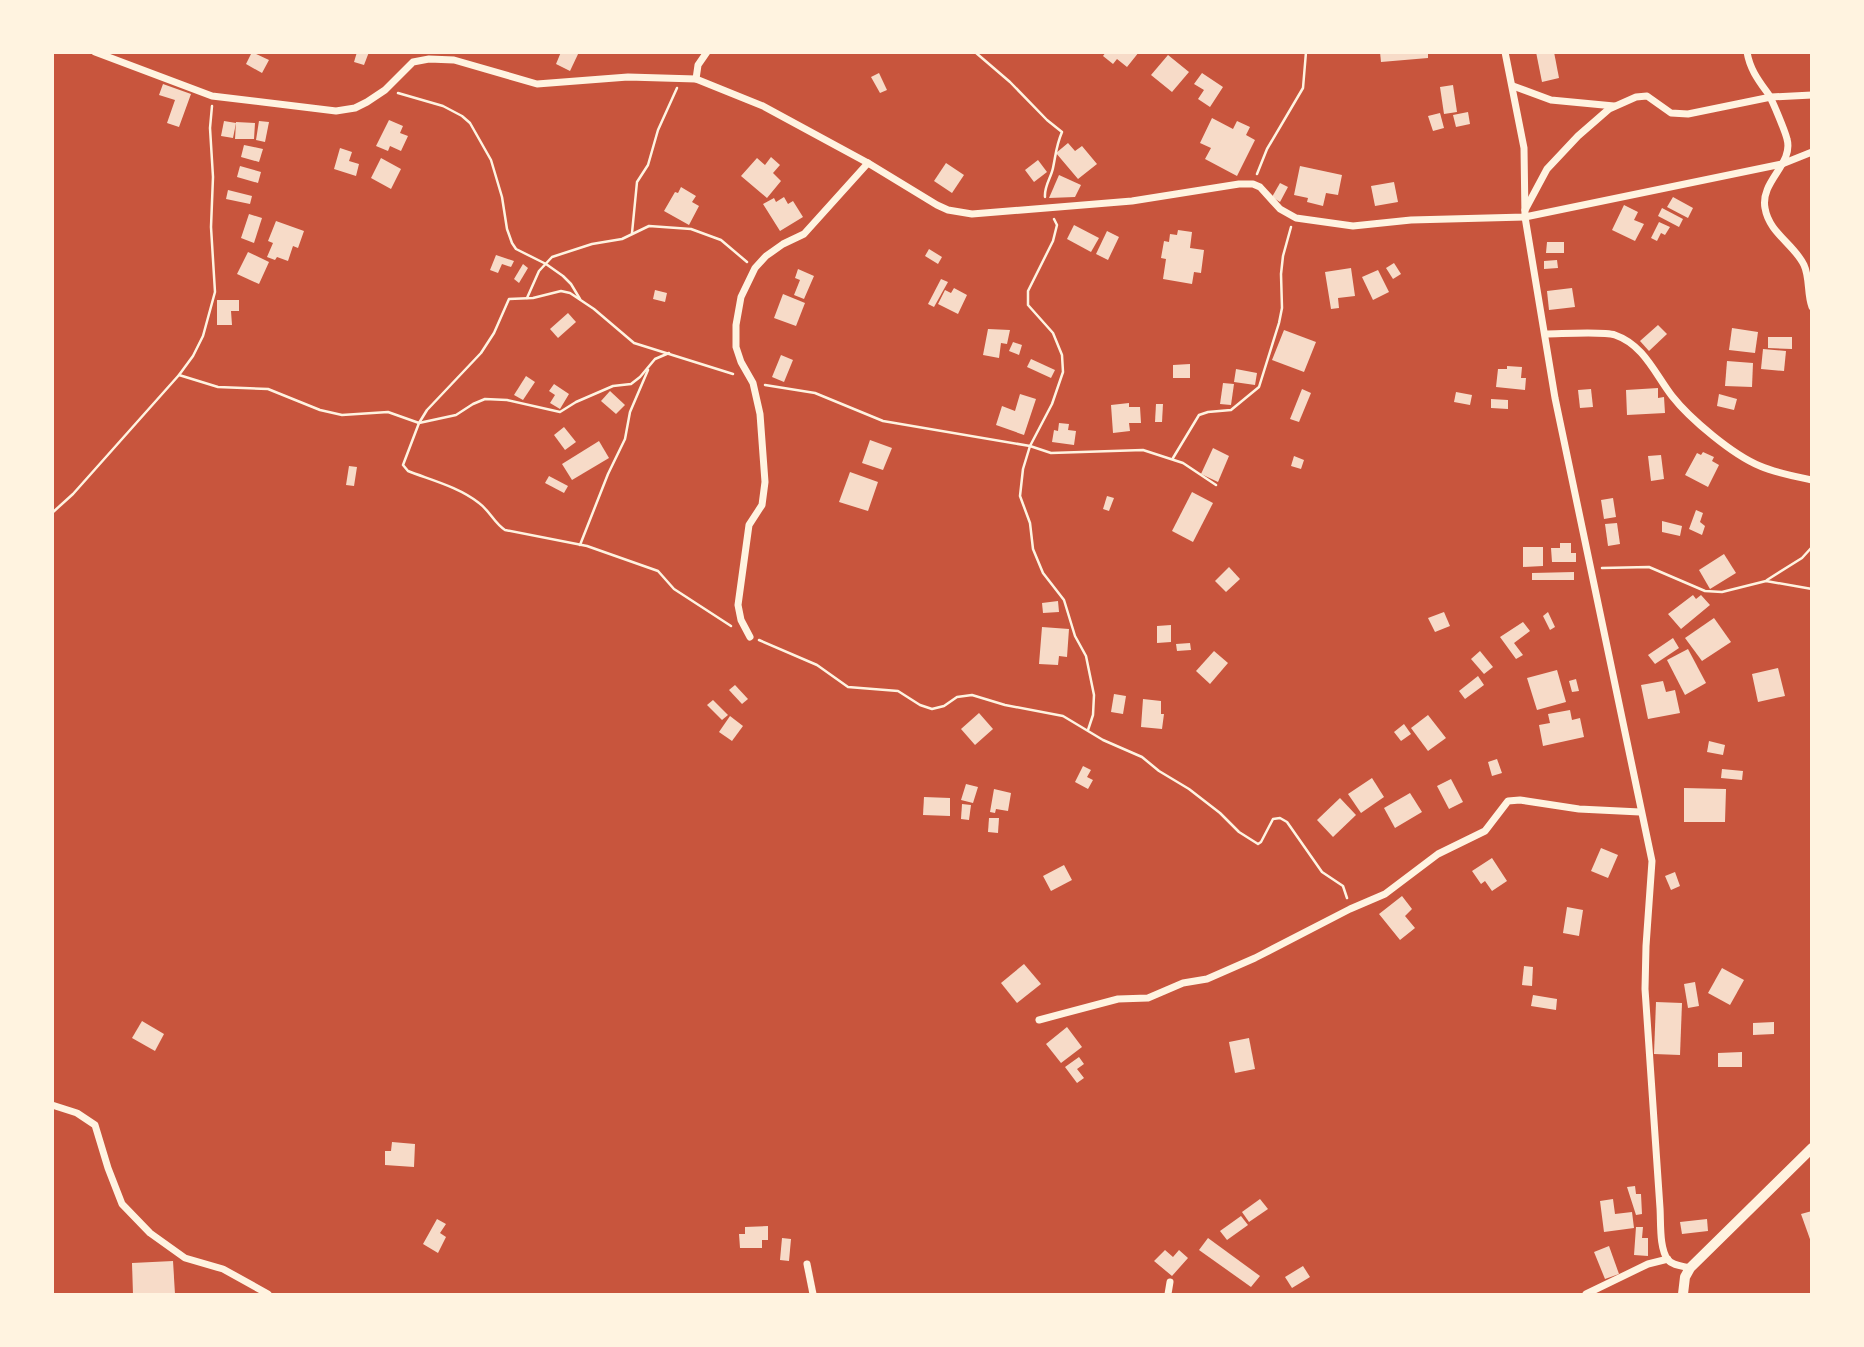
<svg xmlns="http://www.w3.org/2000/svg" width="1864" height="1347" font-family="'PT Sans Narrow',sans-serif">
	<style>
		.building { fill: #f7dbc8 }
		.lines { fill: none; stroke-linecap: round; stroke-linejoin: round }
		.path { stroke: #fff3e0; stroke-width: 2.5 }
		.minor { stroke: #fff3e0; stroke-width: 7 }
		.secondary { stroke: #fff3e0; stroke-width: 10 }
	</style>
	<rect width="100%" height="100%" fill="#c8553d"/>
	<!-- building -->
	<g class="building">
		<path d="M252,52L269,60L262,73L246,64Z"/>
		<path d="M357,52H369L364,65L354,62Z"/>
		<path d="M561,52H579L570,71L556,64Z"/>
		<path d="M1106,52H1139L1127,67L1117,59L1113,64L1103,56Z"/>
		<path d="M1380,52H1428V58L1381,62Z"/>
		<path d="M1536,52H1554L1559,78L1542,82Z"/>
		<path d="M1168,55L1189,72L1172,92L1151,75Z"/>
		<path d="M879,73L887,90L880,93L871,77Z"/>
		<path d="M1202,73L1223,87L1210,107L1198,99L1204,90L1194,84Z"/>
		<path d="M163,84L191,94L179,127L167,123L175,100L159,95Z"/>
		<path d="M1453,85L1457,112L1444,114L1440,87Z"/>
		<path d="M1468,112L1470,124L1456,127L1453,115Z"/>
		<path d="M1440,113L1444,128L1433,131L1428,116Z"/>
		<path d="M1212,118L1233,129L1237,121L1250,127L1246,135L1255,140L1237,176L1205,159L1211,148L1200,143Z"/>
		<path d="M389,120L403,126L400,133L408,136L401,151L390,146L388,151L376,146Z"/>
		<path d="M224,121L236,123L233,138L221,136Z"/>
		<path d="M259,121L269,122L265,142L256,140Z"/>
		<path d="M236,122L255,123L254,139H235Z"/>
		<path d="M1068,143L1075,151L1082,146L1097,164L1078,179L1056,153Z"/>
		<path d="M244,145L263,149L259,162L241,157Z"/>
		<path d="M340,148L352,152L349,161L359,164L356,176L334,169Z"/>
		<path d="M771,157L780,165L773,173L781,181L767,198L741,176L757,158L765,165Z"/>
		<path d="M381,158L401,169L391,189L371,178Z"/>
		<path d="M1038,160L1047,172L1034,182L1025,170Z"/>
		<path d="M946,163L964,175L952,193L934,181Z"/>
		<path d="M240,166L261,172L258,183L237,177Z"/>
		<path d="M1300,166L1342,175L1338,195L1326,193L1323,206L1307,202L1308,198L1294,195Z"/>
		<path d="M1059,175L1081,185L1075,197L1049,198Z"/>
		<path d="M1394,182L1398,202L1375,206L1371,186Z"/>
		<path d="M1280,183L1288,187L1280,202L1272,197Z"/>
		<path d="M681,187L696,196L692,202L699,206L689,225L664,211L675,192L678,193Z"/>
		<path d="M228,190L252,196L250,204L226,199Z"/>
		<path d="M784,197L788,204L793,201L803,217L780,231L763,204L774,198L776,202Z"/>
		<path d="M1673,197L1693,208L1688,218L1667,207Z"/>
		<path d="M1624,205L1638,212L1634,220L1644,224L1635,241L1612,230Z"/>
		<path d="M1662,208L1683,219L1679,227L1658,216Z"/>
		<path d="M249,214L262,218L254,243L241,238Z"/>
		<path d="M276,221L304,231L298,248L293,246L288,261L277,257L275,260L267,257L273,243L268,241Z"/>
		<path d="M1659,222L1670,227L1665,235L1661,233L1657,241L1651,238Z"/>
		<path d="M1074,225L1099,238L1091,252L1067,239Z"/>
		<path d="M1178,230L1192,232L1190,248L1204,250L1201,273L1194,272L1192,284L1163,279L1166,259L1161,258L1164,241L1169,242L1170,234L1177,235Z"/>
		<path d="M1107,231L1119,237L1108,260L1096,254Z"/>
		<path d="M1547,242H1564V253H1546Z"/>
		<path d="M929,249L942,257L938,264L925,256Z"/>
		<path d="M248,252L269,262L259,284L237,274Z"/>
		<path d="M496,255L514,261L511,267L502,264L498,273L490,270Z"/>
		<path d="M1557,260L1558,268L1544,269V261Z"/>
		<path d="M1394,263L1401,274L1393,279L1386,268Z"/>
		<path d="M523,264L528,268L519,283L514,279Z"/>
		<path d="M1351,268L1355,296L1338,298L1339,308L1331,309L1325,272Z"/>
		<path d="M798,269L814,276L804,299L794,295L800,280L795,278Z"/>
		<path d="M1378,270L1389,292L1373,300L1362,277Z"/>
		<path d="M941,279L948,282L934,307L928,304Z"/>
		<path d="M954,288L967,295L958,314L938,304L945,290L951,293Z"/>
		<path d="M1572,288L1575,307L1549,310L1547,291Z"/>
		<path d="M655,290L667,293L665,302L653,299Z"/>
		<path d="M783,294L805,303L796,326L774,318Z"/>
		<path d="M217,300H239V311H231L232,325H217Z"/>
		<path d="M568,313L576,322L558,338L550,329Z"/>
		<path d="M1658,325L1667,334L1649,351L1640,341Z"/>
		<path d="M1732,328L1758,332L1755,353L1729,350Z"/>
		<path d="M988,329L1010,330L1007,344L1001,343L999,358L983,355Z"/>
		<path d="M1284,330L1316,342L1304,372L1272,360Z"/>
		<path d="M1768,337H1792V349L1768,348Z"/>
		<path d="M1013,342L1022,345L1019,355L1009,351Z"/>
		<path d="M1763,349L1786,351L1784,371L1761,369Z"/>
		<path d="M781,355L793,360L784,382L772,377Z"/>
		<path d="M1031,359L1055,370L1051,378L1027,367Z"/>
		<path d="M1727,361L1753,363L1752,387L1725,386Z"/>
		<path d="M1190,364V378H1173V365Z"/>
		<path d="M1507,366L1522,367L1521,378H1526L1525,390L1496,387L1498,369H1507Z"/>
		<path d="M1236,369L1257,373L1255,385L1234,382Z"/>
		<path d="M526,376L535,382L523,400L514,395Z"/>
		<path d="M1223,383L1234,384L1231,405L1220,404Z"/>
		<path d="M554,384L569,394L560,409L550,403L555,395L549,391Z"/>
		<path d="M1658,388V398L1664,397L1665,413L1627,415L1626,390Z"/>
		<path d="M1302,389L1311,393L1299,422L1290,419Z"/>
		<path d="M1591,389L1593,407L1580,408L1578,390Z"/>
		<path d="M610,391L625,405L616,414L601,401Z"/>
		<path d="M1456,392L1472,395L1470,405L1454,402Z"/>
		<path d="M1020,394L1036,399L1024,435L996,425L1002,406L1015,411Z"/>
		<path d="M1719,394L1737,399L1734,410L1717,406Z"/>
		<path d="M1491,399L1508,400V409L1491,408Z"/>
		<path d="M1129,403V407H1140L1141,423H1129L1130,431L1113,433L1111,405Z"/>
		<path d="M1156,404H1163L1162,422H1155Z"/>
		<path d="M1059,423L1069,424L1068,430L1076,431L1074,445L1052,442L1054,430L1058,431Z"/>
		<path d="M564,427L576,442L565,450L554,435Z"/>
		<path d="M870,440L892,448L883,470L862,463Z"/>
		<path d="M599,441L609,458L572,480L562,464Z"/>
		<path d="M1213,448L1229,456L1218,482L1201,474Z"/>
		<path d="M1703,452L1714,457L1712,461L1719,465L1708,487L1685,475L1697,453L1701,455Z"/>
		<path d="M1661,455L1664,479L1651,481L1648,456Z"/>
		<path d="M1294,456L1304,460L1301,469L1291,466Z"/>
		<path d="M349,466L357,467L354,486L346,485Z"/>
		<path d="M850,472L878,482L868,511L839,502Z"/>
		<path d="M549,476L568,486L564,493L545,483Z"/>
		<path d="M1192,492L1213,503L1193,542L1172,531Z"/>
		<path d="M1107,496L1114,498L1109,511L1103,509Z"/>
		<path d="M1613,498L1616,517L1604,519L1601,500Z"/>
		<path d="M1696,510L1703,513L1700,522L1705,526L1702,535L1689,529Z"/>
		<path d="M1662,521L1682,526L1680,536L1662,532Z"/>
		<path d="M1617,523L1620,544L1608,546L1605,524Z"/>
		<path d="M1560,543H1571V553H1576V562H1552L1551,548H1560Z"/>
		<path d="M1523,547H1543V566L1523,567Z"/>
		<path d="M1724,554L1736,573L1710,589L1699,570Z"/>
		<path d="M1229,567L1240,579L1226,592L1215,581Z"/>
		<path d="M1574,572V580H1532V573Z"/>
		<path d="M1693,595L1696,599L1701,595L1710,605L1681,629L1668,614Z"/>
		<path d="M1058,601L1059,612L1043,613L1042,603Z"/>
		<path d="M1444,612L1450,626L1435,632L1428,618Z"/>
		<path d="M1548,612L1555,627L1550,630L1543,616Z"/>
		<path d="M1714,618L1731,642L1702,661L1685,638Z"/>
		<path d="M1523,622L1530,631L1514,643L1523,655L1516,659L1500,637Z"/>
		<path d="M1171,625V642L1157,643V626Z"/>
		<path d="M1042,627L1069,629L1067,657L1059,656L1058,665L1039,664Z"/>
		<path d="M1673,638L1679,648L1655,664L1648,655Z"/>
		<path d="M1190,643L1191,650L1177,651L1176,644Z"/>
		<path d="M1688,649L1706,683L1685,695L1667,660Z"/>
		<path d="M1214,651L1228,663L1210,684L1196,671Z"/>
		<path d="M1480,651L1493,667L1484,674L1471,659Z"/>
		<path d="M1778,668L1785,696L1758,702L1752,674Z"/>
		<path d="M1557,670L1566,702L1537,710L1527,678Z"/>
		<path d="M1478,676L1484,685L1465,699L1459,691Z"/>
		<path d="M1576,679L1579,691L1572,692L1569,681Z"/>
		<path d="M1663,681L1666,692L1675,690L1680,713L1648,719L1641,685Z"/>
		<path d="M735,685L748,699L742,704L729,690Z"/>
		<path d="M1114,694L1126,696L1123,714L1111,712Z"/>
		<path d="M1143,699L1161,701V714H1164L1162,729L1141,727Z"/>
		<path d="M713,700L728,715L722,720L707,705Z"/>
		<path d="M1570,710L1572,720L1580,718L1584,737L1543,746L1539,725L1550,723L1548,714Z"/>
		<path d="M979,713L993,729L975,745L961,729Z"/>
		<path d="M1428,715L1446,738L1428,751L1411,728Z"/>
		<path d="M730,716L743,726L732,741L719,732Z"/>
		<path d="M1404,724L1411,734L1401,741L1394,732Z"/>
		<path d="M1709,741L1725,745L1723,755L1707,752Z"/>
		<path d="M1497,759L1502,773L1492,776L1488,762Z"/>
		<path d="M1083,766L1091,770L1087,777L1093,780L1088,789L1075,782Z"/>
		<path d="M1722,769L1743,771L1742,780L1721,778Z"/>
		<path d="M1372,778L1384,797L1361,813L1348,794Z"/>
		<path d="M1451,779L1463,802L1449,809L1437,786Z"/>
		<path d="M966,784L978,787L973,803L961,800Z"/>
		<path d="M1684,788L1726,789L1725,822H1684Z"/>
		<path d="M994,789L1011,793L1008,811L996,809L995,813L990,812Z"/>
		<path d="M1410,793L1422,812L1395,828L1384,808Z"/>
		<path d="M924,797L950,798V816L923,815Z"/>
		<path d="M1340,798L1356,815L1333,837L1317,820Z"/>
		<path d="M962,804L971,805L969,820L961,819Z"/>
		<path d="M989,818H999L998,833L988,832Z"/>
		<path d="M1601,848L1618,855L1608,878L1591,871Z"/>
		<path d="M1492,858L1507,881L1492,891L1485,881L1481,884L1472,871Z"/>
		<path d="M1064,865L1072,880L1051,891L1043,876Z"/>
		<path d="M1675,872L1680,886L1671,890L1665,876Z"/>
		<path d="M1402,896L1412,909L1405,916L1415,928L1400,940L1379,914Z"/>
		<path d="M1567,907L1583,910L1579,936L1563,933Z"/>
		<path d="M1024,964L1041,984L1017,1003L1001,983Z"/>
		<path d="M1524,966L1533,967L1532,986L1522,985Z"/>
		<path d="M1722,968L1744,980L1730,1005L1708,993Z"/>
		<path d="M1695,982L1699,1006L1688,1008L1684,984Z"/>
		<path d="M1533,995L1557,999L1556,1010L1531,1006Z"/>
		<path d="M1656,1002L1682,1003L1680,1055L1654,1054Z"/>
		<path d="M142,1021L164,1034L155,1051L132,1038Z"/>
		<path d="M1774,1022V1034L1753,1035V1023Z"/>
		<path d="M1067,1027L1082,1047L1061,1063L1046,1044Z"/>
		<path d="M1249,1038L1255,1069L1235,1073L1229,1042Z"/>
		<path d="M1742,1052V1067H1718V1053Z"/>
		<path d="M1079,1057L1084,1064L1077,1069L1084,1078L1077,1083L1065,1067Z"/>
		<path d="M392,1142L415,1144L414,1167L385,1165V1151H391Z"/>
		<path d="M1635,1186L1636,1194H1641L1642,1214L1636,1215L1627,1187Z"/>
		<path d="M1260,1199L1268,1209L1249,1222L1242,1212Z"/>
		<path d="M1613,1199L1615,1214L1632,1212L1634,1228L1604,1232L1600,1201Z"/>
		<path d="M1812,1211V1242H1811L1801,1214Z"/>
		<path d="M1241,1216L1248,1225L1227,1240L1220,1231Z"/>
		<path d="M437,1219L446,1224L440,1233L446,1237L438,1253L423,1244Z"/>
		<path d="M1707,1219L1708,1231L1682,1234L1680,1222Z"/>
		<path d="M768,1226V1240H762V1248H740L739,1234H745V1227Z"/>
		<path d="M1636,1227H1643L1642,1238H1648V1256L1634,1255Z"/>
		<path d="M782,1238L791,1239L789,1261L780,1260Z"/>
		<path d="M1208,1238L1260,1276L1251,1287L1199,1250Z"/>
		<path d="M1609,1246L1619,1274L1605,1279L1594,1252Z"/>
		<path d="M1165,1250L1173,1257L1179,1250L1188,1258L1172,1276L1154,1261Z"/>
		<path d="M173,1261L175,1294H133L132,1263Z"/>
		<path d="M1303,1266L1310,1277L1292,1288L1285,1277Z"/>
	</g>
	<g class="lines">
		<!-- path -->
		<g class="path">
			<path d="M975,52L1010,82L1047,120L1062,132C1056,146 1056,154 1053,168C1051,178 1044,186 1045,197"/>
			<path d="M398,93L443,106L462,116L470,123L491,160L502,197L507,229L512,243L516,249L546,264L563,276L571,284L580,299"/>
			<path d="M1257,174L1267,149L1303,88L1306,52"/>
			<path d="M1054,219L1057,225L1053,241L1028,291V305L1053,333L1062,355L1063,372L1052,404L1030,446L1023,469L1020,496L1030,523L1033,549L1043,573L1064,600L1075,636L1086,656L1094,695L1093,715L1088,730"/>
			<path d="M632,233L637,182L648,165L658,130L677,88"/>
			<path d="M527,298L539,271L552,257L592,244L622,239L649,226L691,229L721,240L747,262"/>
			<path d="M179,375L218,387L268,389L320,410L342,415L388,412L419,423L456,415L473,404L485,399L507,400L560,412L576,402L613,386L631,384L640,377L655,359L669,353"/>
			<path d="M765,385L815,393L883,421L1030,446L1051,453L1143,450L1183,463L1216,485"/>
			<path d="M1173,458L1199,415L1208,412L1231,410L1259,387L1279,323L1282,308L1281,274L1283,256L1291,227"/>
			<path d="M52,513L73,494L179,375L193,356L203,336L215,292L211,227L213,177L210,128L212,106"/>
			<path d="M580,545L608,474L625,439L630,412L648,370"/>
			<path d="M1602,568L1649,567L1705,591L1722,592L1766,581L1812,589"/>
			<path d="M1767,580L1802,558L1812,547"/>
			<path d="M731,626L674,589L658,571L587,546L505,530C494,523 490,511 479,503C459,487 431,480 408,471L403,465L419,423L427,410L481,353L494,333L509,299L533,298L561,291L570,293L594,309L634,343L733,374"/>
			<path d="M759,640L817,665L848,687L898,691L920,705L932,709L944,706L957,697L972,695L1005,705L1063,716L1103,740L1142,757L1159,771L1189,789L1220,813L1239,832L1258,844L1261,842L1273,819L1280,818L1287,822L1322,872L1343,886L1347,898"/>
		</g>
		<!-- minor -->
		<g class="minor">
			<path d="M95,52L212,96L336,111L355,108L367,102L385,90L413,62L429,59L454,60L537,84L628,77L696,79L763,106L868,163L937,205L948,210L972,214L1132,201L1239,184H1253L1260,187L1280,209L1296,218L1353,226L1411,220L1525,217L1782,164L1812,152"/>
			<path d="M1505,52L1524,148L1525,217L1555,398L1652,861L1646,946L1645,989L1660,1208C1661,1223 1659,1248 1668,1260C1673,1266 1683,1266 1690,1268"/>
			<path d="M1747,52C1750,70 1759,81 1769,95C1773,102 1785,131 1787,139C1794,164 1760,181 1765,208C1769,233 1794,244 1804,265C1810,278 1807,294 1812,307"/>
			<path d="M696,79L698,65L707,52"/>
			<path d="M1513,86L1551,100L1614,106"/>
			<path d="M1525,210L1547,169L1578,136L1609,109L1636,97L1647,96L1671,113L1688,114L1771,97L1812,95"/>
			<path d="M1545,334C1561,334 1603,331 1615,335C1644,345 1655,374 1672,396C1690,419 1733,455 1760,466C1776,473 1794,476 1812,480"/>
			<path d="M750,637L741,620L738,605L749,525L762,505L765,482L760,414L753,383L741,362L736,347V325L741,297L755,268L766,256L783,244L804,234L868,163"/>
			<path d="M1039,1020L1118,999L1148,998L1183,983L1207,979L1255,958L1350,909L1385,894L1438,854L1485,831L1508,801L1520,800L1579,809L1640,812"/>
			<path d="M52,1105L77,1113L95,1125L108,1168L122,1204L150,1233L185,1258L223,1269L268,1294"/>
			<path d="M807,1264L813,1294"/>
			<path d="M1168,1294L1170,1282"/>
			<path d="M1586,1294L1648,1264L1668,1259"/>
		</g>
		<!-- secondary -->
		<path class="secondary" d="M1683,1294L1685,1277L1690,1268L1812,1148"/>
	</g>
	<!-- border -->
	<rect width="1864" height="1347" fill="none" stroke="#fff3e0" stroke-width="108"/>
</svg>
